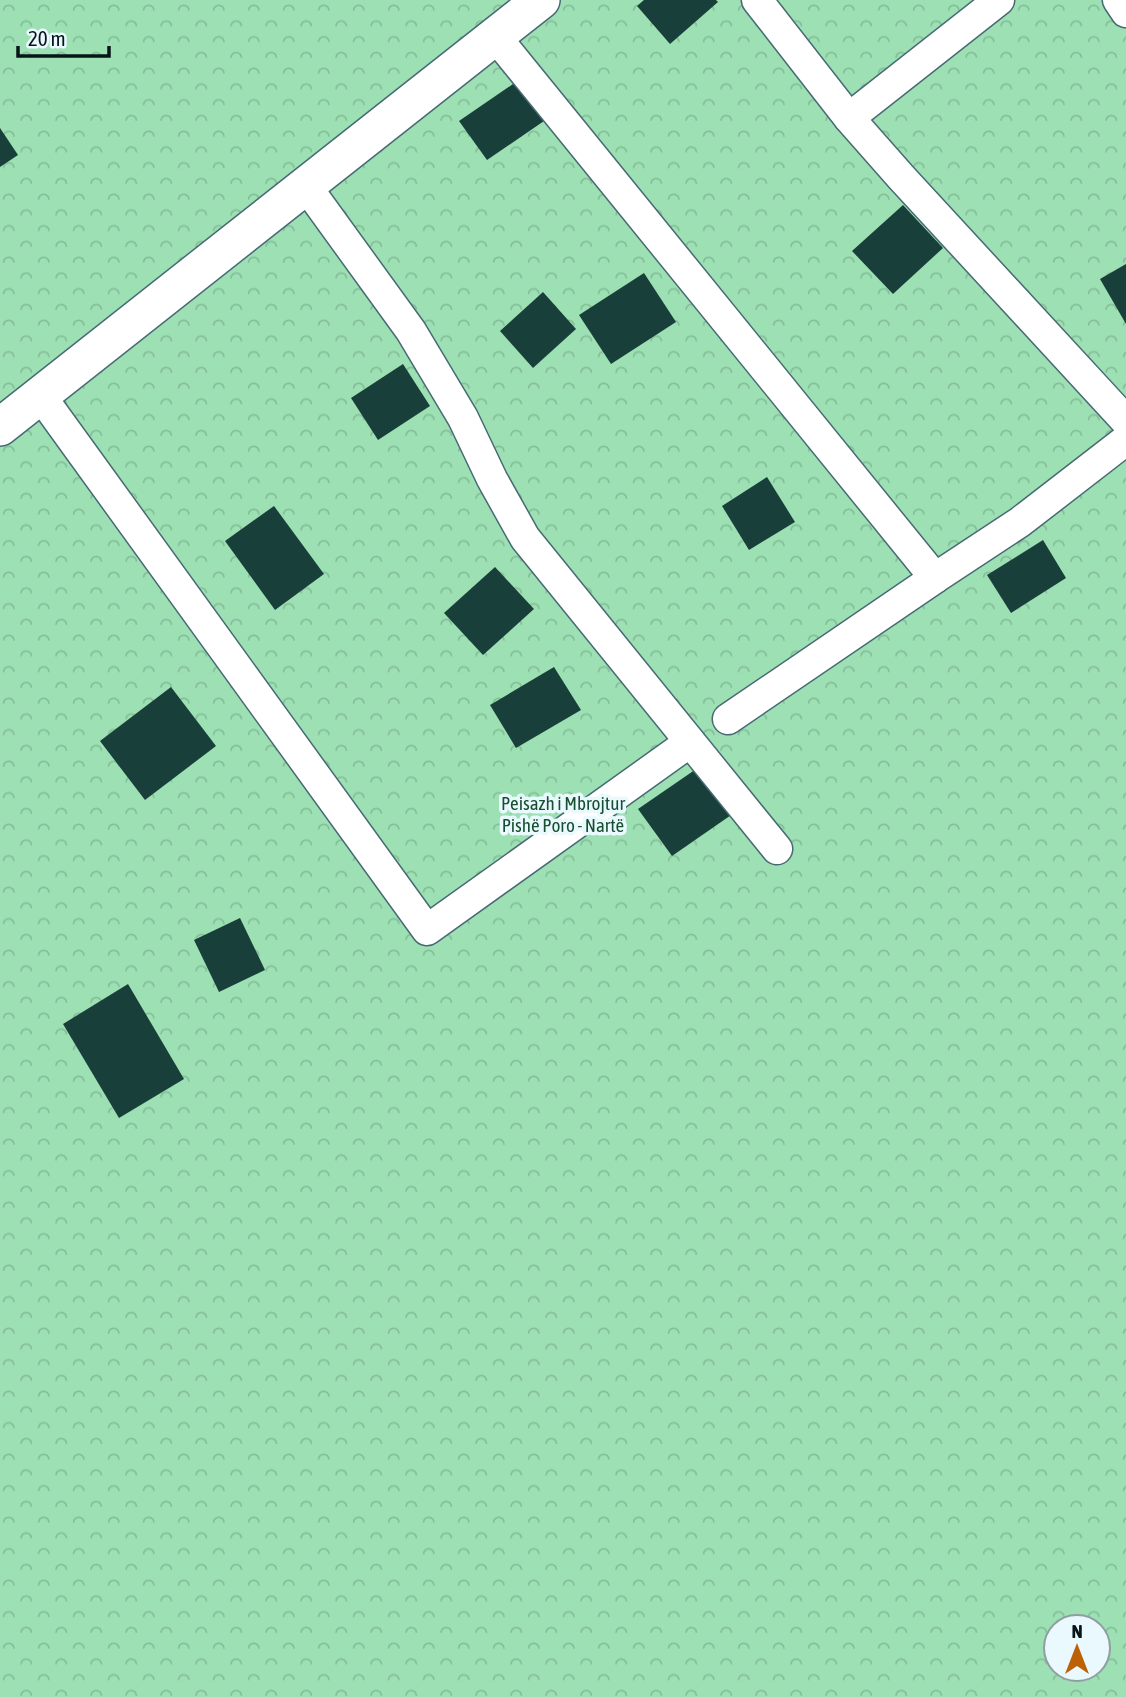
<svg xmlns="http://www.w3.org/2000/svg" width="1126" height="1697" font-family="'Asap Condensed',sans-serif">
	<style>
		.park { fill: url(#park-crowns); fill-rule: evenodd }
		.building { fill: #193f3b }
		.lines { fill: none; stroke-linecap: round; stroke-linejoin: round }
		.minor-casing { stroke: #486a75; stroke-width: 33 }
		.tertiary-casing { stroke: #486a75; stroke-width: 40 }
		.minor { stroke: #fff; stroke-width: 30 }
		.tertiary { stroke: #fff; stroke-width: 37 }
		.labels { text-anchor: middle; stroke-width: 7; stroke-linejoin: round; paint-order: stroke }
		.park-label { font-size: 19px; fill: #175030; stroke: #eaf9fe }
	</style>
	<defs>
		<pattern id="park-crowns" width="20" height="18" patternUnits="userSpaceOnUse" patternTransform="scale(1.75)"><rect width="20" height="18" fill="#9ce0b3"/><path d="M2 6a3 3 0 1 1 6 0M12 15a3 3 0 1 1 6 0" fill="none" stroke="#85bf99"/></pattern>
	</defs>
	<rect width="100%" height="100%" fill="#caf0fe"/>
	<!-- park -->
	<path class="park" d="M0,0H1126V1697H0ZM1056,1627H1098V1669H1056Z"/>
	<!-- building -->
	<g class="building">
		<path d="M644,0H716L718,2L670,44L637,6Z"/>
		<path d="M516,82L544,121L487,160L459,121Z"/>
		<path d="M0,128L18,155L0,167Z"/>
		<path d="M903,205L943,248L893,294L852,251Z"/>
		<path d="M1126,264V324L1100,279Z"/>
		<path d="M644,273L676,322L611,364L579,315Z"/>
		<path d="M543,292L576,329L533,368L500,331Z"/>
		<path d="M403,364L430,406L378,440L351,398Z"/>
		<path d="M767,477L795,522L749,550L722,506Z"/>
		<path d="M274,506L324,574L275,610L225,541Z"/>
		<path d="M1043,540L1066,578L1011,613L987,575Z"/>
		<path d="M495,567L534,609L483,655L444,613Z"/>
		<path d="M554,667L581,710L516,748L490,705Z"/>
		<path d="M171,687L216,746L145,800L100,741Z"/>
		<path d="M702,765L734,813L672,856L638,809Z"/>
		<path d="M240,918L265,970L219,992L194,940Z"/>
		<path d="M128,984L184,1079L119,1118L63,1024Z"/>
	</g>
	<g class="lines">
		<defs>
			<g id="minor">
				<path d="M757,0L849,118L901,177L1126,421"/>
				<path d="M1118,0L1126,12"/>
				<path d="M495,36L935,578L1020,522L1126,440"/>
				<path d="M849,118L999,0"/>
				<path d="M306,186L411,331L463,418L492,479L525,538L777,849"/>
				<path d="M40,395L427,930L690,742"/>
				<path d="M728,719L935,578"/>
			</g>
			<path id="tertiary" d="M0,427L541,0"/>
		</defs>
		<!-- minor casing -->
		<use href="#minor" class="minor-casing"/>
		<!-- tertiary casing -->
		<use href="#tertiary" class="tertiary-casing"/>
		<!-- minor -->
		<use href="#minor" class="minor"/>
		<!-- tertiary -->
		<use href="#tertiary" class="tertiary"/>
	</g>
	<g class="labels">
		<!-- park labels -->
		<g class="park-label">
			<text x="563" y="810">Peisazh i Mbrojtur<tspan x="563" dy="22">Pishë Poro - Nartë</tspan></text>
		</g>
	</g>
	<!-- north arrow -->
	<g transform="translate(1077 1648)"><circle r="33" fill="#eaf9fe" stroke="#8f9ea2" stroke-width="2"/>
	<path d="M0-5L12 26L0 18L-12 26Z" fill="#bc6106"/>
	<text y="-10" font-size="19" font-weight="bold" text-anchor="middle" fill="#071519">N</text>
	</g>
	<!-- scale -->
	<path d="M18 46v10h91v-10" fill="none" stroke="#071519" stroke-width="3.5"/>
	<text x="28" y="46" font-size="21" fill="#071519" stroke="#eaf9fe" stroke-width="5" paint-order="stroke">20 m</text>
</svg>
